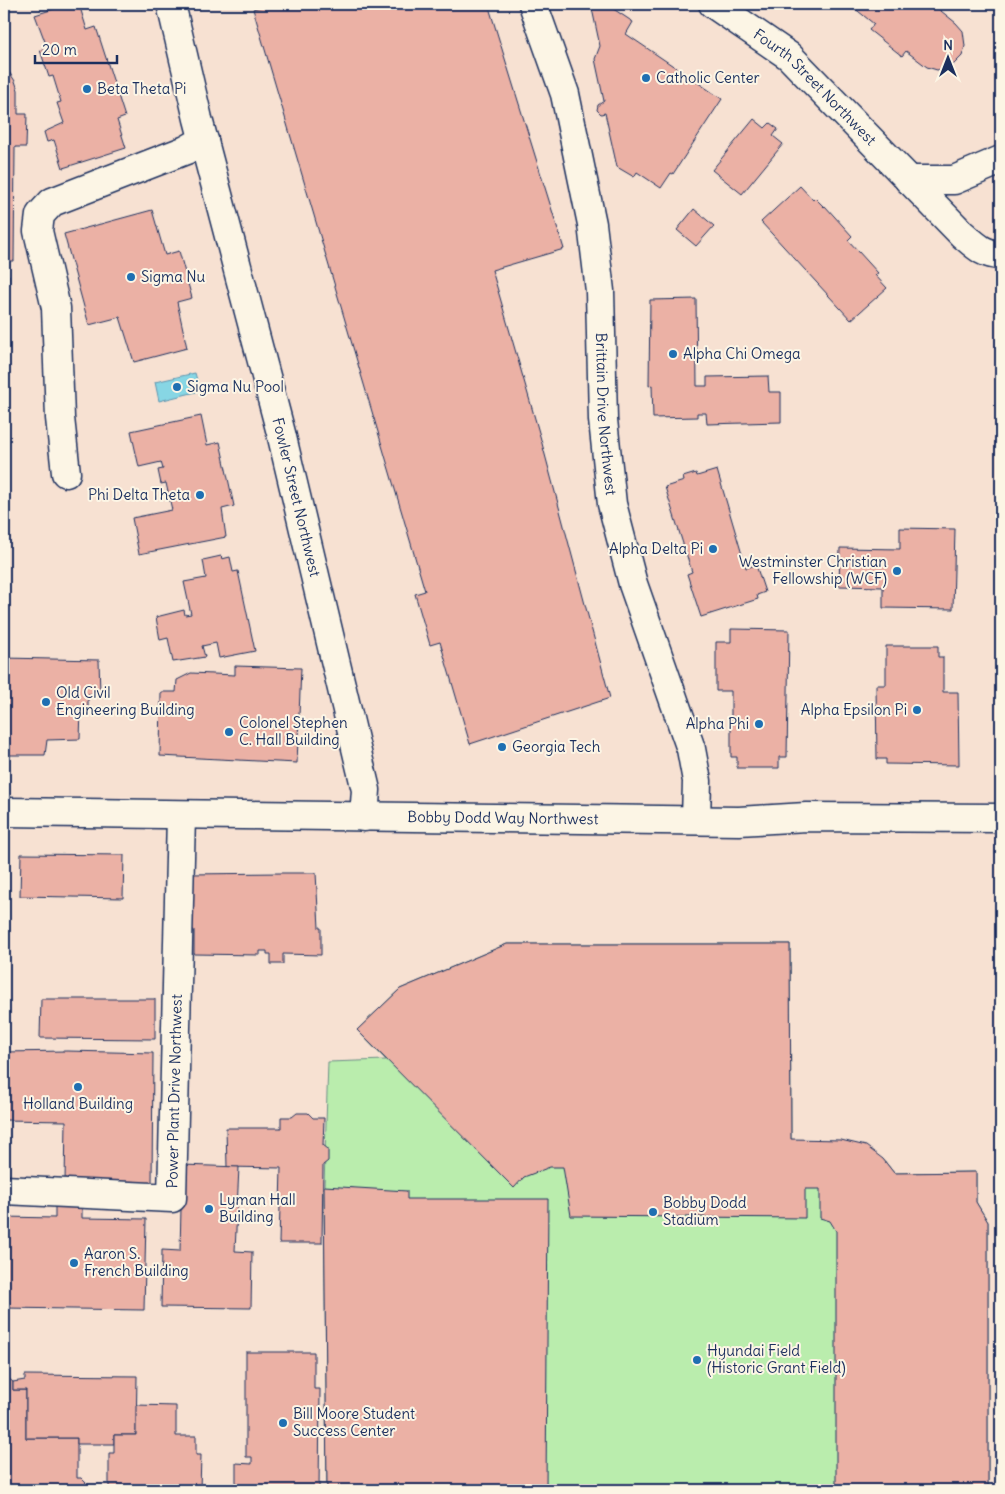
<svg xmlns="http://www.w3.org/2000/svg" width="1005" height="1494" font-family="Delius,sans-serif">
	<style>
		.green { fill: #baedad; stroke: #6a8e86 }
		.water { fill: #87d6e4; stroke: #5c93ae }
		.building { fill: #ebb1a5; stroke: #1b2f5e }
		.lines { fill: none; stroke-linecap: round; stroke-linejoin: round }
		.minor-casing { stroke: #1b2f5e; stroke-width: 31 }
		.minor { stroke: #fcf5e5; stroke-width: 28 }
		.poi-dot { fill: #1f6fb2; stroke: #fcf5e5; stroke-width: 2 }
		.labels { text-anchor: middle; stroke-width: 4; stroke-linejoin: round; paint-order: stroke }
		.poi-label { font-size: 15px; fill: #1b2f5e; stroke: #fcf5e5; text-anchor: start }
		.street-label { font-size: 15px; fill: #1b2f5e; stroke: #fcf5e5 }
	</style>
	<rect width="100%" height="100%" fill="#f7e1d2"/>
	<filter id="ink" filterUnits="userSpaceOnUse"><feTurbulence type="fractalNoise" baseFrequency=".02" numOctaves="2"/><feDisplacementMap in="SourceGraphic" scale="10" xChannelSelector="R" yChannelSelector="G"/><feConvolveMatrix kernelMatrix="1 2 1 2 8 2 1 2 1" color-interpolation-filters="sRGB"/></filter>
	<g filter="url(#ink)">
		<!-- green -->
		<path class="green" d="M507,944H790L791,1139L883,1159L894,1173L976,1172V1202L988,1222V1490H327L324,1186L328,1062L386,1060L357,1030L400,989Z"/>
		<!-- water -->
		<path class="water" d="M195,373L200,391L159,401L155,382Z"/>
		<!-- building -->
		<g class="building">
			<path d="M69,4H79L87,30L96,27L125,117L117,120L126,148L63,168L54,140L47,142L44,132L64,123L57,103L61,102L53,76L49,77L40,50L47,47L35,15Z"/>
			<path d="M270,4H488L564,249L492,270L540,436L610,698L470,744L440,642L430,645L415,594L425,591L253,9Z"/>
			<path d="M591,4H606L633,22L626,34L722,99L673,174L671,173L661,188L637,172L634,177L617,167L605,113L601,114L597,110L598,105L604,101L595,59L600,46Z"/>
			<path d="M856,4H939L936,7L956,23L963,31L965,46L962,56L951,67L937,70L927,67L906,51L902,56L869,30L874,24L853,7Z"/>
			<path d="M4,71L9,72L15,81L18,90V114H27L26,147H15L14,261H4Z"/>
			<path d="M754,119L765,128L770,123L778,129L773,136L783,144L742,194L712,170Z"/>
			<path d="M800,186L813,200L815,198L824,207L825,206L852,236L848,240L878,273L875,275L887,288L851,320L761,222Z"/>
			<path d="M694,209L714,226L696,246L677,230Z"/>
			<path d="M152,210L165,255L179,251L192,298L177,302L187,348L134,362L120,317L89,325L64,234Z"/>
			<path d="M4,275H9L7,327H4Z"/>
			<path d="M696,299L697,386H707V377L768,376L769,392H781V422L707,424L706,413H697V417L653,418L652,385L649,386L650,300Z"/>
			<path d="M4,384H6L5,438H4Z"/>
			<path d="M201,416L207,445L220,442L234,506L222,509L226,537L139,554L132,518L172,510L166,483L161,484L158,470L163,469L161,462L139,467L131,431Z"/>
			<path d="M717,470L746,568L756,565L765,592L757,595L758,599L701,617L687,574L692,572L665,487L684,481L683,477L696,473L697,476Z"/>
			<path d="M900,528L955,529L953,609L883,608V587L839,586L840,548L900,549Z"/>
			<path d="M221,556L222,559L230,557L233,572L238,571L255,651L219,658L216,643L202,646L205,657L173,662L168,638L160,640L156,617L184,610L185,615L191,614L184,582L206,578L203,560Z"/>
			<path d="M731,629L789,630L787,757H779V768H737V757H731V691H716V642H731Z"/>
			<path d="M886,646H938V657H943V692H958L959,765L886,764V759H877L876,685H886Z"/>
			<path d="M4,658L99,660L100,694H88V709L81,710L80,739L47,740L45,755H4Z"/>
			<path d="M235,666L301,668L297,763L160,756L161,692H176L177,680L191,673L235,675Z"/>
			<path d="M21,854L124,855L123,898L20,896Z"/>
			<path d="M282,873H316L319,928H321V955L283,954V964H271V954H267V951H260V955L194,954V930H190V874Z"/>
			<path d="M507,944H790L791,1139L841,1140L866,1146L883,1159L894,1173L976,1172V1202L988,1222V1490H836V1231L830,1221L820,1218V1189H805V1218L571,1216L563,1167H550L524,1177L514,1188L357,1030L400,989Z"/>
			<path d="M41,999H155V1039L40,1038Z"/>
			<path d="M67,1051L153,1053L152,1183L65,1182L66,1121L4,1120V1052Z"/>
			<path d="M297,1113H308L313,1118H324L323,1145L328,1149V1161L323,1165L322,1243H279L281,1168L227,1167L226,1128H281V1117H292Z"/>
			<path d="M182,1165L239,1167L235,1251L252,1252L251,1308L161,1307L162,1250L180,1251Z"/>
			<path d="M324,1186L407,1191V1199H548L546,1490H327Z"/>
			<path d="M55,1204H82V1218L146,1219L144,1310L4,1308V1217L55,1218Z"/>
			<path d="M246,1352H314V1389H320L319,1490H236V1463L252,1464V1457H246Z"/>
			<path d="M4,1375L13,1382V1390H26V1438H77V1478H81L90,1487V1490H4Z"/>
			<path d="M25,1375L137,1376L136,1435H114V1444H77V1438H26V1390H13V1382L25,1380Z"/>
			<path d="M136,1405L176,1406V1436H196V1455H201L200,1490H109V1453H114V1435H136Z"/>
		</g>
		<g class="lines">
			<defs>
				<g id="minor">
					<path id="s1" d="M171,4L198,119L281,433L366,790L364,817"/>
					<path id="s2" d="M533,4L565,94L592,224L600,291L603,420L612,504L633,584L691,749L697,781L696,820"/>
					<path id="s3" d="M713,4L789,56L962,234C975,245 984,255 1001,255"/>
					<path d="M909,180H954L1001,160"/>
					<path d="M66,473L60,418L56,308L38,231L40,215L52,202L186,150L204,140"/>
					<path id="s4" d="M4,812L739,821L806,817L1001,818"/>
					<path id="s5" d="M4,1190L172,1198L181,815"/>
				</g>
			</defs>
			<!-- minor casing -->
			<use href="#minor" class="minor-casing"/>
			<!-- minor -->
			<use href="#minor" class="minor"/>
		</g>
	</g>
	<!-- markers -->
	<g class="poi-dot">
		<circle cx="646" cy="78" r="5"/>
		<circle cx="87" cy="89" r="5"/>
		<circle cx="131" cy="277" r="5"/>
		<circle cx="673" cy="354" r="5"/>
		<circle cx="177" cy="387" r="5"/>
		<circle cx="200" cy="495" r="5"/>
		<circle cx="713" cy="549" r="5"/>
		<circle cx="897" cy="571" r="5"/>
		<circle cx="46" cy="702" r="5"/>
		<circle cx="917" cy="710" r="5"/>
		<circle cx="759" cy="724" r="5"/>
		<circle cx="229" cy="732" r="5"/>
		<circle cx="502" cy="747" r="5"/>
		<circle cx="78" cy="1087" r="5"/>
		<circle cx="209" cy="1209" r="5"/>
		<circle cx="653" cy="1212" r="5"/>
		<circle cx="74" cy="1263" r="5"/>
		<circle cx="697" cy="1360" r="5"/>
		<circle cx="283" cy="1423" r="5"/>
	</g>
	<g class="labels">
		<!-- poi labels -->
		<g class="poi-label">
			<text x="656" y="83">Catholic Center</text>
			<text x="97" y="94">Beta Theta Pi</text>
			<text x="141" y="282">Sigma Nu</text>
			<text x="683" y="359">Alpha Chi Omega</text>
			<text x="187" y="392">Sigma Nu Pool</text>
			<text x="190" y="500" text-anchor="end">Phi Delta Theta</text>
			<text x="703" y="554" text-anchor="end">Alpha Delta Pi</text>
			<text x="887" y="567" text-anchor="end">Westminster Christian<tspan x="887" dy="17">Fellowship (WCF)</tspan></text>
			<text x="56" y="698">Old Civil<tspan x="56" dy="17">Engineering Building</tspan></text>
			<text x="907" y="715" text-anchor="end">Alpha Epsilon Pi</text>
			<text x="239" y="728">Colonel Stephen<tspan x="239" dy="17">C. Hall Building</tspan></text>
			<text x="749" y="729" text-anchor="end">Alpha Phi</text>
			<text x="512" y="752">Georgia Tech</text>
			<text x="78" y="1109" text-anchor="middle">Holland Building</text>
			<text x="219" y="1205">Lyman Hall<tspan x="219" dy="17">Building</tspan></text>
			<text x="663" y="1208">Bobby Dodd<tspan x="663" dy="17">Stadium</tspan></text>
			<text x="84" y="1259">Aaron S.<tspan x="84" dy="17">French Building</tspan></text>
			<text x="707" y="1356">Hyundai Field<tspan x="707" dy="17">(Historic Grant Field)</tspan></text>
			<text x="293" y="1419">Bill Moore Student<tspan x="293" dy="17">Success Center</tspan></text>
		</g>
		<!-- street labels -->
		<g class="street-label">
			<text dy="5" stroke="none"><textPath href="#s3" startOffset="132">Fourth Street Northwest</textPath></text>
			<text dy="5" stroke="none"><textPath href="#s2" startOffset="419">Brittain Drive Northwest</textPath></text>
			<text dy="5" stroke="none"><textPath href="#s1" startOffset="509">Fowler Street Northwest</textPath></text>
			<text dy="5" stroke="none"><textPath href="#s4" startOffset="499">Bobby Dodd Way Northwest</textPath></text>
			<text dy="5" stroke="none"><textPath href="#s5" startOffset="275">Power Plant Drive Northwest</textPath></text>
		</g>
	</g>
	<!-- margin -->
	<rect width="1005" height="1494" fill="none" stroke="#fcf5e5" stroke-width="20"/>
	<rect x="10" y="10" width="985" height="1474" fill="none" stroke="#1b2f5e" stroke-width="2" filter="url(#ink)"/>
	<!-- north arrow -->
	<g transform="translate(948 58)" stroke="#fcf5e5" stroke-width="4" paint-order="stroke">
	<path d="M0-4L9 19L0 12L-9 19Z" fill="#1b2f5e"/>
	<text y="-8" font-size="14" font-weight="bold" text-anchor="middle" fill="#1b2f5e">N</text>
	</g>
	<!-- scale -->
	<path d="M35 55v8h82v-8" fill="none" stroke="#1b2f5e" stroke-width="2.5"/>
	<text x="42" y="55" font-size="15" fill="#1b2f5e" stroke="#fcf5e5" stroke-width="4" paint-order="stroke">20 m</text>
</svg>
